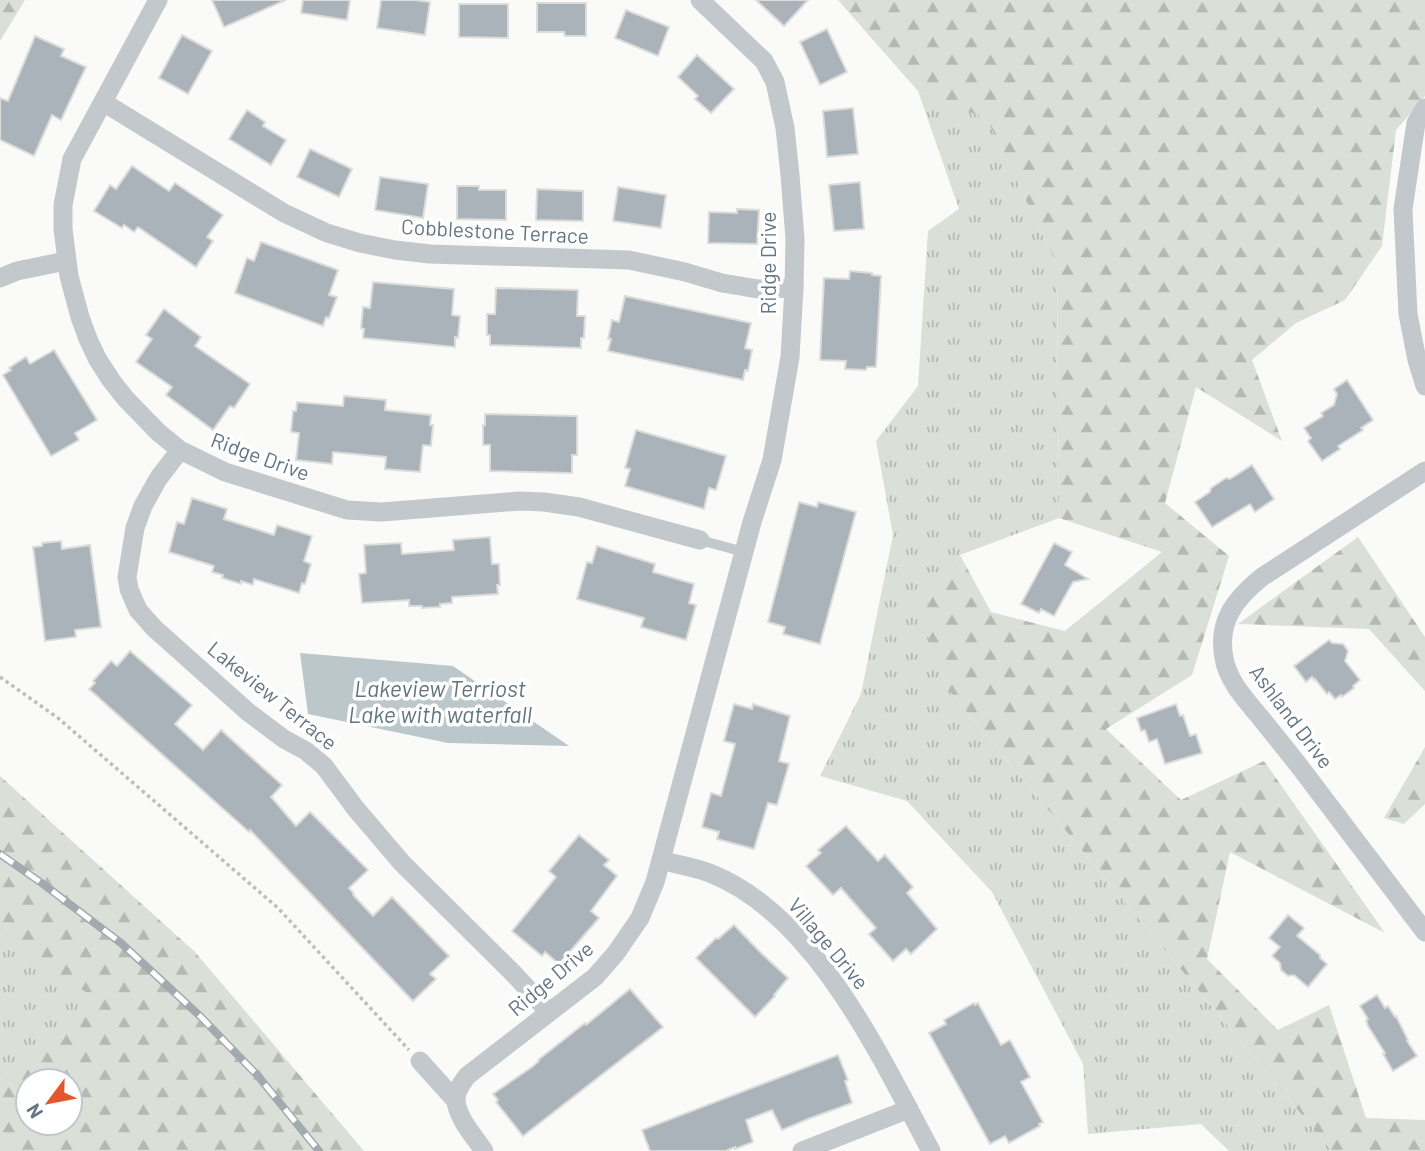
<svg xmlns="http://www.w3.org/2000/svg" width="1425" height="1151" font-family="Barlow,sans-serif">
	<style>
		.grass { fill: url(#grass-tufts) }
		.forest { fill: url(#forest-firs); fill-rule: evenodd }
		.water { fill: #bbc7cb }
		.building { fill: #aab3b9; stroke: #dcdcda; stroke-width: 2 }
		.lines { fill: none; stroke-linecap: round; stroke-linejoin: round }
		.path { stroke: #bbbfc2; stroke-width: 3.5; stroke-dasharray: 3.5 3.5; stroke-linecap: butt }
		.service { stroke: #c3c8cc; stroke-width: 10 }
		.minor { stroke: #c3c8cc; stroke-width: 19 }
		.rail-casing { stroke: #a2aab0; stroke-width: 8 }
		.rail { stroke: #fff; stroke-width: 5; stroke-dasharray: 16; stroke-linecap: butt }
		.labels { text-anchor: middle; stroke-width: 7; stroke-linejoin: round; paint-order: stroke }
		.street-label { font-size: 21px; fill: #657683; stroke: #fff }
		.water-label { font-size: 23px; font-style: italic; fill: #60757c; stroke: #fff }
	</style>
	<defs>
		<pattern id="grass-tufts" width="24" height="20" patternUnits="userSpaceOnUse" patternTransform="scale(1.75)"><rect width="24" height="20" fill="#dadfd7"/><path d="M3 7l-1-3M5 7V3M7 7l1-3M15 17l-1-3M17 17v-4M19 17l1-3" fill="none" stroke="#b4b9b4"/></pattern>
		<pattern id="forest-firs" width="22" height="20" patternUnits="userSpaceOnUse" patternTransform="scale(1.75)"><rect width="22" height="20" fill="#dadfd7"/><path d="M5 1l3.5 6h-7zM16 11l3.5 6h-7z" fill="#b4b9b4"/></pattern>
	</defs>
	<rect width="100%" height="100%" fill="#fafaf8"/>
	<!-- grass -->
	<g class="grass">
		<path d="M918,91L987,118L1057,265L1059,518L960,555L921,613L947,688L1332,1151H1229L1201,1124L1088,1134L1083,1064L992,892L907,801L820,776L861,694L893,535L876,441L918,386L928,231L959,209Z"/>
		<path d="M0,934L100,1001L0,1078Z"/>
	</g>
	<!-- forest -->
	<g class="forest">
		<path d="M0,0H25L0,41Z"/>
		<path d="M838,0H1425V96L1396,130L1382,246L1345,300L1296,323L1252,360L1282,441L1196,387L1165,503L1229,556L1192,675L1106,729L1181,800L1264,761L1385,933L1230,852L1207,959L1278,1030L1329,1005L1366,1118L1425,1120V1151H1332L947,688L920,613L960,555L991,612L1065,631L1162,552L1059,518L1057,265L987,119L918,91Z"/>
		<path d="M1358,537L1425,637V691L1369,629L1238,624Z"/>
		<path d="M1425,747V804L1404,824L1384,818Z"/>
		<path d="M0,776L195,952L364,1151H0V1078L99,1001L0,934ZM28,1081H70V1123H28Z"/>
	</g>
	<!-- water -->
	<path class="water" d="M300,653L453,666L569,746L448,743L308,714Z"/>
	<!-- building -->
	<g class="building">
		<path d="M212,0H286L224,27Z"/>
		<path d="M303,0H350L347,20L301,13Z"/>
		<path d="M381,0H415L430,2L425,35L377,28Z"/>
		<path d="M756,0H808L784,26Z"/>
		<path d="M537,3H586V36H565L564,32H537Z"/>
		<path d="M459,4H508V38L459,37Z"/>
		<path d="M626,10L669,27L658,56L615,38Z"/>
		<path d="M827,29L847,72L820,85L800,42Z"/>
		<path d="M182,35L212,51L188,94L159,78Z"/>
		<path d="M35,36L64,49L61,56L86,67L61,120L52,115L34,156L0,140V98L8,101Z"/>
		<path d="M697,55L734,89L711,113L695,99L698,96L678,77Z"/>
		<path d="M853,108L858,154L827,157L823,111Z"/>
		<path d="M247,110L265,122L263,126L286,140L271,165L229,139Z"/>
		<path d="M310,149L352,169L339,197L297,177Z"/>
		<path d="M132,166L169,191L175,183L223,215L207,237L213,241L196,267L138,227L134,232L124,225L122,228L94,211L110,185L116,189Z"/>
		<path d="M380,177L428,184L423,218L375,210Z"/>
		<path d="M860,182L864,229L834,231L829,185Z"/>
		<path d="M457,186H479V190H506V220L457,219Z"/>
		<path d="M618,187L666,195L661,228L613,221Z"/>
		<path d="M537,189L583,191V221L536,220Z"/>
		<path d="M737,209L759,210L757,244L708,243L709,212L737,213Z"/>
		<path d="M261,242L338,270L329,295L337,297L329,318L326,317L323,326L235,293L247,258L254,261Z"/>
		<path d="M850,271L872,273V275L881,276L876,367H867L866,370L845,369L846,361L820,360L824,278L849,279Z"/>
		<path d="M373,282L454,289L452,315L460,316L458,338L455,337V347L363,338L364,329L361,328L363,307L370,308Z"/>
		<path d="M496,288L578,290L577,316H585L584,338H581V348L490,345V335H487V314H495Z"/>
		<path d="M625,296L751,323L745,348L752,350L748,371L745,370L743,380L608,351L611,339H608L612,320L619,322Z"/>
		<path d="M164,309L201,337L195,346L250,384L234,408L230,406L213,430L166,395L172,387L136,362L152,339L146,335Z"/>
		<path d="M54,350L97,420L75,433L79,440L51,456L3,375L11,370L9,368L26,357L30,364Z"/>
		<path d="M1347,380L1373,420L1361,428L1363,430L1338,446L1340,449L1322,461L1308,441L1311,438L1304,428L1323,416L1321,413L1334,405L1337,394L1334,389Z"/>
		<path d="M344,396L386,400L385,410L431,415L430,425H433L431,446L423,445L420,472L385,469L386,457L333,452L332,464L296,460L299,433L291,432L293,411H296L297,402L343,406Z"/>
		<path d="M485,414L577,416V455H572V473L490,471V445H483V425H485Z"/>
		<path d="M636,430L726,456L716,490L709,488L704,509L625,486L630,469L625,468Z"/>
		<path d="M1252,465L1274,499L1255,512L1250,504L1212,527L1195,502L1210,492L1211,488L1226,478L1230,479Z"/>
		<path d="M192,498L227,509L224,519L274,535L277,525L312,536L304,561L311,564L305,584L302,583L299,593L254,579L253,585L241,581V584L222,578L223,575L212,572L214,566L169,552L177,522L184,524Z"/>
		<path d="M799,502L817,507L818,502L856,512L820,644L783,634L785,627L768,622Z"/>
		<path d="M490,537L492,564H499L500,585H497L498,594L452,597V603L440,604V607L422,608V606H409V600L362,603L359,574L366,573L364,545L401,543L402,554L454,550L453,540Z"/>
		<path d="M61,541L62,549L90,545L101,627L75,630L76,637L45,641L33,547L42,546V543Z"/>
		<path d="M1054,543L1072,552L1065,565L1088,579L1073,582L1054,616L1041,609L1039,613L1021,604Z"/>
		<path d="M597,546L655,564L653,572L694,584L689,603L696,605L686,640L641,627L644,618L577,599L587,562L592,563Z"/>
		<path d="M1329,640L1332,643L1343,644L1348,651L1345,661L1360,680L1353,686L1354,688L1342,697L1341,695L1335,699L1329,692L1327,694L1315,679L1314,680L1312,677L1306,682L1294,666Z"/>
		<path d="M130,651L192,705L175,724L190,738L203,750L221,730L282,785L271,797L296,826L310,812L368,870L349,888L354,894L353,895L373,916L392,897L449,956L430,974L436,979L413,1001L250,830L249,832L89,689L95,683L93,681L111,661L117,666Z"/>
		<path d="M734,704L752,709L753,704L790,716L779,761L789,764L777,805L768,803L754,849L717,839L719,832L702,827L711,793L721,796L735,744L724,741Z"/>
		<path d="M1176,704L1180,716L1183,715L1190,736L1196,734L1202,753L1165,764L1157,739L1149,742L1145,730L1141,731L1137,718Z"/>
		<path d="M846,826L878,861L885,855L913,887L907,893L937,929L911,954L906,949L893,961L869,934L876,928L841,888L833,895L806,866L821,853L818,850Z"/>
		<path d="M579,835L609,860L604,865L617,876L591,911L599,918L559,964L545,952L542,956L512,931L556,877L549,871Z"/>
		<path d="M1288,915L1304,928L1297,936L1320,955V958L1327,964L1308,987L1294,975L1288,976L1281,970L1280,963L1272,956L1280,947L1269,938Z"/>
		<path d="M734,925L761,953L788,978L774,995L775,996L755,1017L696,958L716,938L718,939Z"/>
		<path d="M630,989L663,1027L523,1136L496,1102L498,1100L493,1094L532,1067L539,1061L538,1060L585,1023L586,1025Z"/>
		<path d="M1377,995L1385,1008L1388,1006L1395,1017L1396,1016L1408,1040L1407,1041L1417,1056L1393,1071L1383,1054L1385,1053L1368,1026L1366,1020L1368,1019L1360,1006Z"/>
		<path d="M974,1003L975,1005L978,1003L1001,1045L1010,1040L1030,1077L1021,1082L1043,1122L1039,1124L1040,1126L1009,1143L1005,1136L990,1144L929,1033L946,1024L944,1020Z"/>
		<path d="M838,1055L848,1080L845,1081L852,1103L808,1119L782,1130L772,1110L746,1120L753,1142L735,1149V1147L726,1151H650L642,1130Z"/>
	</g>
	<g class="lines">
		<!-- path -->
		<path class="path" d="M0,677L58,718L278,908L409,1050"/>
		<!-- service -->
		<path class="service" d="M700,540L744,552"/>
		<!-- minor -->
		<g class="minor">
			<path d="M158,0L72,159L63,205V229L69,276L80,317L88,339L98,360L111,380L125,398L158,432L180,450L225,472L347,510L382,512L520,501L544,502L579,507L700,540"/>
			<path d="M103,102L284,213L327,233L360,243L395,250L430,254L629,260L685,272L722,283L758,289L794,288"/>
			<path d="M1425,108L1416,123L1403,209L1408,314L1417,360L1425,386"/>
			<path d="M0,278L17,271L66,261"/>
			<path d="M180,450L158,479L143,506L135,528L127,577L129,589L138,610L154,628L248,712L284,739L306,751L324,766L356,809L402,863L513,973L549,1012"/>
			<path d="M1425,471L1262,577C1235,599 1217,621 1224,658C1228,681 1245,699 1260,717C1275,736 1291,755 1306,775C1346,827 1385,880 1425,932"/>
			<path d="M661,860C677,865 696,867 712,874C816,916 881,1058 931,1151"/>
			<path d="M420,1061L456,1101C458,1119 474,1136 484,1151"/>
			<path d="M456,1101C455,1091 462,1083 467,1076L595,977L616,953L640,918L655,882L752,522L772,460L790,357L794,288L795,239L790,175L785,128L775,82L764,61L700,0"/>
			<path d="M802,1151L909,1109"/>
		</g>
		<defs>
			<path id="rail" d="M0,854L43,884L121,943L201,1017L258,1076L319,1151"/>
		</defs>
		<!-- rail casing -->
		<use href="#rail" class="rail-casing"/>
		<!-- rail -->
		<use href="#rail" class="rail"/>
	</g>
	<g class="labels">
		<!-- street labels -->
		<g class="street-label">
			<text transform="translate(495 232) rotate(3)" y="7">Cobblestone Terrace</text>
			<text transform="translate(769 263) rotate(-90)" y="7">Ridge Drive</text>
			<text transform="translate(260 457) rotate(20)" y="7">Ridge Drive</text>
			<text transform="translate(272 696) rotate(39)" y="7">Lakeview Terrace</text>
			<text transform="translate(1291 717) rotate(53)" y="7">Ashland Drive</text>
			<text transform="translate(828 944) rotate(50)" y="7">Village Drive</text>
			<text transform="translate(551 979) rotate(-40)" y="7">Ridge Drive</text>
		</g>
		<!-- water labels -->
		<g class="water-label">
			<text x="440" y="697">Lakeview Terriost<tspan x="440" dy="26">Lake with waterfall</tspan></text>
		</g>
	</g>
	<!-- north arrow -->
	<g transform="translate(49 1102) rotate(238)"><circle r="33" fill="#ffffff" stroke="#c1c8cd" stroke-width="2"/>
	<path d="M0-5L12 26L0 18L-12 26Z" fill="#e4572e"/>
	<text y="-10" font-size="19" font-weight="bold" text-anchor="middle" fill="#657683">N</text>
	</g>
</svg>
